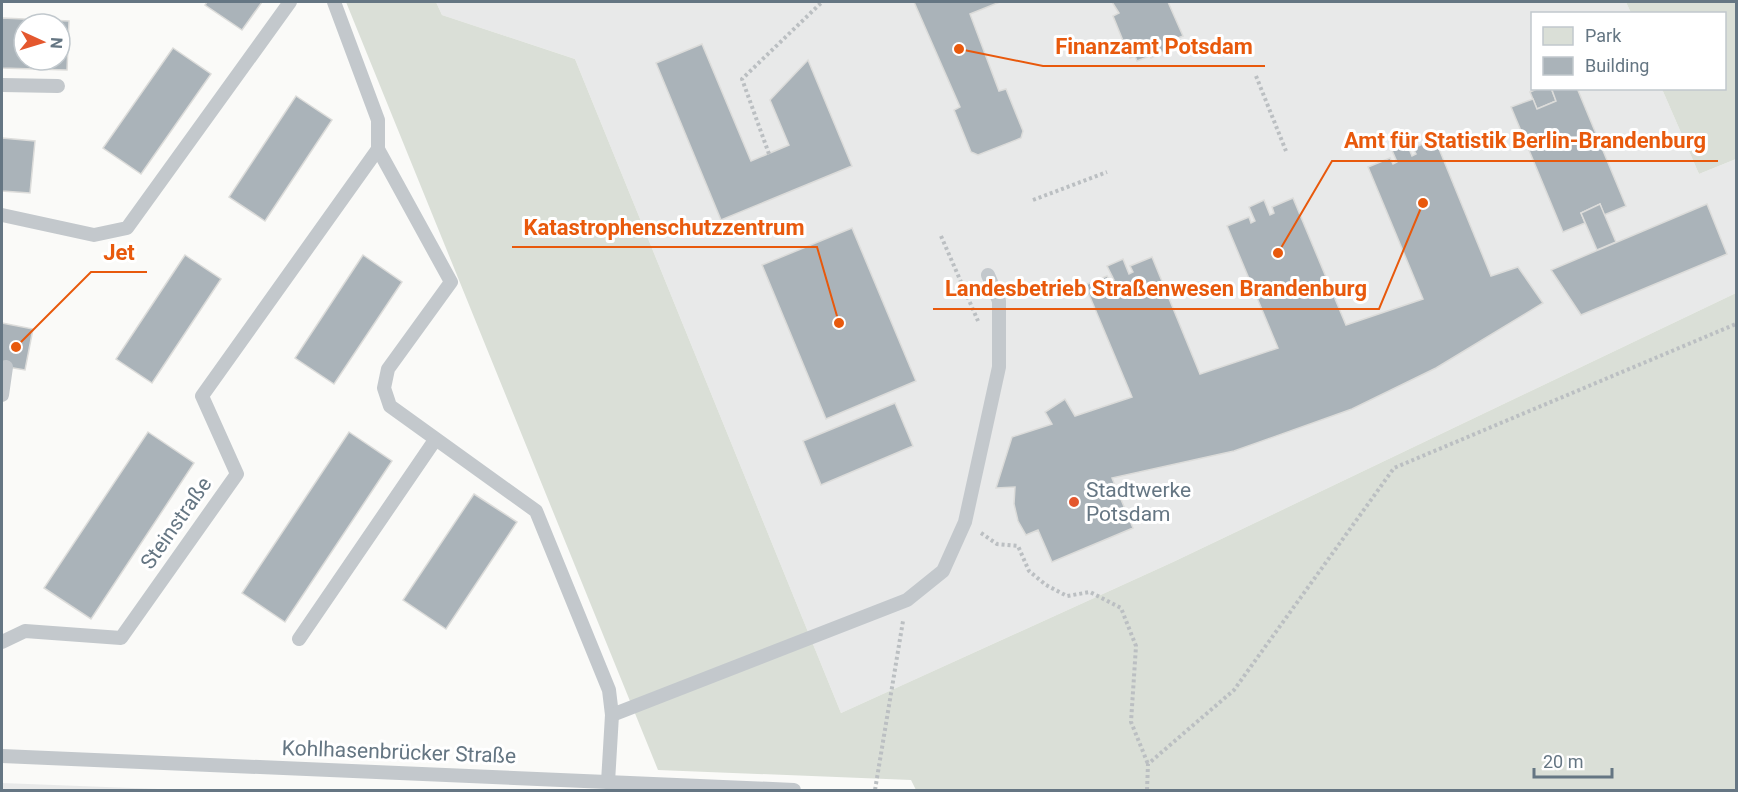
<svg xmlns="http://www.w3.org/2000/svg" width="1738" height="792" font-family="Roboto,sans-serif">
	<style>
		.built { fill: #e8e9e9 }
		.green { fill: #dadfd7 }
		.building { fill: #aab3b9; stroke: #dcdcda; stroke-width: 1.5; fill-rule: evenodd }
		.lines { fill: none; stroke-linecap: round; stroke-linejoin: round }
		.path { stroke: #bbbfc2; stroke-width: 4; stroke-dasharray: 3 3; stroke-linecap: butt }
		.lane { stroke: #c3c8cc; stroke-width: 14 }
		.poi-dot { fill: #e4572e; stroke: #fff; stroke-width: 2 }
		.labels { text-anchor: middle; stroke-width: 6; stroke-linejoin: round; paint-order: stroke }
		.poi-label { font-size: 21px; fill: #657683; stroke: #fff; text-anchor: start }
		.street-label { font-size: 21px; fill: #657683; stroke: #fff }
		.leader { fill: none; stroke: #e8590c; stroke-width: 2 }
		.callout-dot { fill: #e8590c; stroke: #fff; stroke-width: 2 }
		.callout-label { font-size: 22px; text-anchor: middle; font-weight: bold; fill: #e8590c; stroke: #fff; stroke-width: 6; stroke-linejoin: round; paint-order: stroke }
	</style>
	<rect width="100%" height="100%" fill="#fafaf8"/>
	<!-- built -->
	<g class="built">
		<path d="M436,2H1626L1631,13L1532,14V88L1662,89L1699,174L1736,159V293L1173,562L841,713L575,59L442,15Z"/>
		<path d="M2,783L184,790H2Z"/>
	</g>
	<!-- green -->
	<g class="green">
		<path d="M346,2H436L442,15L575,59L841,713L1173,562L1736,293V790H916L911,780L658,770Z"/>
		<path d="M1626,2H1736V159L1699,174L1662,89L1724,88V14L1631,13Z"/>
	</g>
	<!-- building -->
	<g class="building">
		<path d="M207,2H262L242,30L205,5Z"/>
		<path d="M914,2H1000L970,14L999,91L1006,89L1023,131L1021,138L978,155L971,152L954,110L960,107Z"/>
		<path d="M1112,2H1168L1183,36L1178,38L1180,44L1151,58L1150,56L1137,61L1135,56L1130,58L1113,16L1119,13Z"/>
		<path d="M2,18L69,21L67,70L2,68ZM24,24H60V60H24Z"/>
		<path d="M702,44L751,161L789,145L770,100L808,60L852,166L721,220L656,63Z"/>
		<path d="M173,48L211,74L141,174L103,148Z"/>
		<path d="M1539,88H1551L1556,101L1537,109L1530,92Z"/>
		<path d="M1556,88H1577L1626,206L1604,215L1600,204L1581,213L1585,223L1563,232L1511,107L1533,99L1537,109L1556,101L1552,90Z"/>
		<path d="M296,96L332,120L265,221L229,197Z"/>
		<path d="M2,138L35,141L30,193L2,191Z"/>
		<path d="M1435,139L1491,276L1518,267L1543,303L1436,368L1352,409L1234,451L1112,478L1133,528L1052,562L1038,530L1026,535L1018,521L1014,504L1015,487L996,488L1012,437L1052,424L1045,412L1065,399L1075,416L1132,397L1085,285L1107,276L1110,282L1114,280L1107,266L1123,259L1129,274L1133,272L1130,266L1152,257L1200,374L1278,348L1227,226L1249,217L1251,223L1255,221L1249,207L1264,200L1270,215L1274,213L1272,207L1293,198L1346,325L1423,299L1368,167L1390,158L1393,164L1397,162L1391,148L1406,141L1412,156L1416,154L1413,148Z"/>
		<path d="M1600,204L1616,242L1597,250L1581,213Z"/>
		<path d="M1707,204L1727,254L1581,315L1551,270Z"/>
		<path d="M852,228L916,381L826,419L762,265Z"/>
		<path d="M185,255L221,279L152,383L116,359Z"/>
		<path d="M363,255L402,282L334,384L295,358Z"/>
		<path d="M2,323L33,329L25,370L2,366Z"/>
		<path d="M895,403L913,446L821,485L803,441Z"/>
		<path d="M148,432L194,463L91,619L44,588Z"/>
		<path d="M349,432L392,461L285,622L242,593Z"/>
		<path d="M474,494L517,522L446,629L403,600Z"/>
	</g>
	<g class="lines">
		<!-- path -->
		<g class="path">
			<path d="M1256,76L1286,151"/>
			<path d="M769,154L742,79L822,2"/>
			<path d="M1033,200L1107,172"/>
			<path d="M941,236L978,321"/>
			<path d="M981,533L997,544L1018,546L1029,571L1046,585L1067,596L1090,592L1121,608L1136,646L1131,722L1148,764"/>
			<path d="M875,790L903,621"/>
			<path d="M1147,790L1148,764L1234,690L1394,468L1736,324"/>
		</g>
		<!-- lane -->
		<g class="lane">
			<path d="M2,85L58,86"/>
			<path d="M378,149L451,282L388,369L384,388L390,406L536,511L609,690L612,715L608,782"/>
			<path d="M2,215L94,235L127,228L290,2"/>
			<path d="M2,395L6,367"/>
			<path d="M299,639L435,440"/>
			<path d="M2,642L25,631L121,638L237,474L202,396L378,149V120L334,2"/>
			<path d="M612,715L907,600L943,571L965,522L999,367V301L988,275"/>
			<path d="M2,756L794,790"/>
		</g>
	</g>
	<!-- markers -->
	<circle class="poi-dot" cx="1074" cy="502" r="6"/>
	<g class="labels">
		<!-- poi labels -->
		<g class="poi-label">
			<text x="1086" y="497">Stadtwerke<tspan x="1086" dy="24">Potsdam</tspan></text>
		</g>
		<!-- street labels -->
		<g class="street-label">
			<text transform="translate(176 523) rotate(-55)" y="7">Steinstraße</text>
			<text transform="translate(399 752) rotate(2)" y="7">Kohlhasenbrücker Straße</text>
		</g>
	</g>
	<!-- callouts -->
	<path class="leader" d="M959 49L1043 66H1265M1278 253L1332 161H1718M839 323L817 247H512M16 347L91 272H147M1423 203L1379 309H933"/>
	<g class="callout-dot">
		<circle cx="959" cy="49" r="6"/>
		<circle cx="1278" cy="253" r="6"/>
		<circle cx="839" cy="323" r="6"/>
		<circle cx="16" cy="347" r="6"/>
		<circle cx="1423" cy="203" r="6"/>
	</g>
	<g class="callout-label">
		<text x="1154" y="54">Finanzamt Potsdam</text>
		<text x="1525" y="148">Amt für Statistik Berlin-Brandenburg</text>
		<text x="664" y="235">Katastrophenschutzzentrum</text>
		<text x="119" y="260">Jet</text>
		<text x="1156" y="296">Landesbetrieb Straßenwesen Brandenburg</text>
	</g>
	<!-- border -->
	<rect width="1738" height="792" fill="none" stroke="#657683" stroke-width="6"/>
	<!-- legend -->
	<rect x="1531" y="12" width="195" height="78" fill="#ffffff" stroke="#c1c8cd" stroke-width="1.5"/>
	<rect x="1543" y="27" width="30" height="18" fill="#dadfd7" stroke="#c1c8cd" stroke-width="1.5"/>
	<text x="1585" y="42" font-size="18" fill="#657683">Park</text>
	<rect x="1543" y="57" width="30" height="18" fill="#aab3b9" stroke="#c1c8cd" stroke-width="1.5"/>
	<text x="1585" y="72" font-size="18" fill="#657683">Building</text>
	<!-- north arrow -->
	<g transform="translate(42 42) rotate(94)"><circle r="28" fill="#ffffff" stroke="#c1c8cd" stroke-width="1.5"/>
	<path d="M0-4.5L10 22L0 15L-10 22Z" fill="#e4572e"/>
	<text y="-9" font-size="16" font-weight="bold" text-anchor="middle" fill="#657683">N</text>
	</g>
	<!-- scale -->
	<path d="M1534 768v9h78v-9" fill="none" stroke="#657683" stroke-width="3"/>
	<text x="1543" y="768" font-size="18" fill="#657683" stroke="#ffffff" stroke-width="4.5" paint-order="stroke">20 m</text>
</svg>
